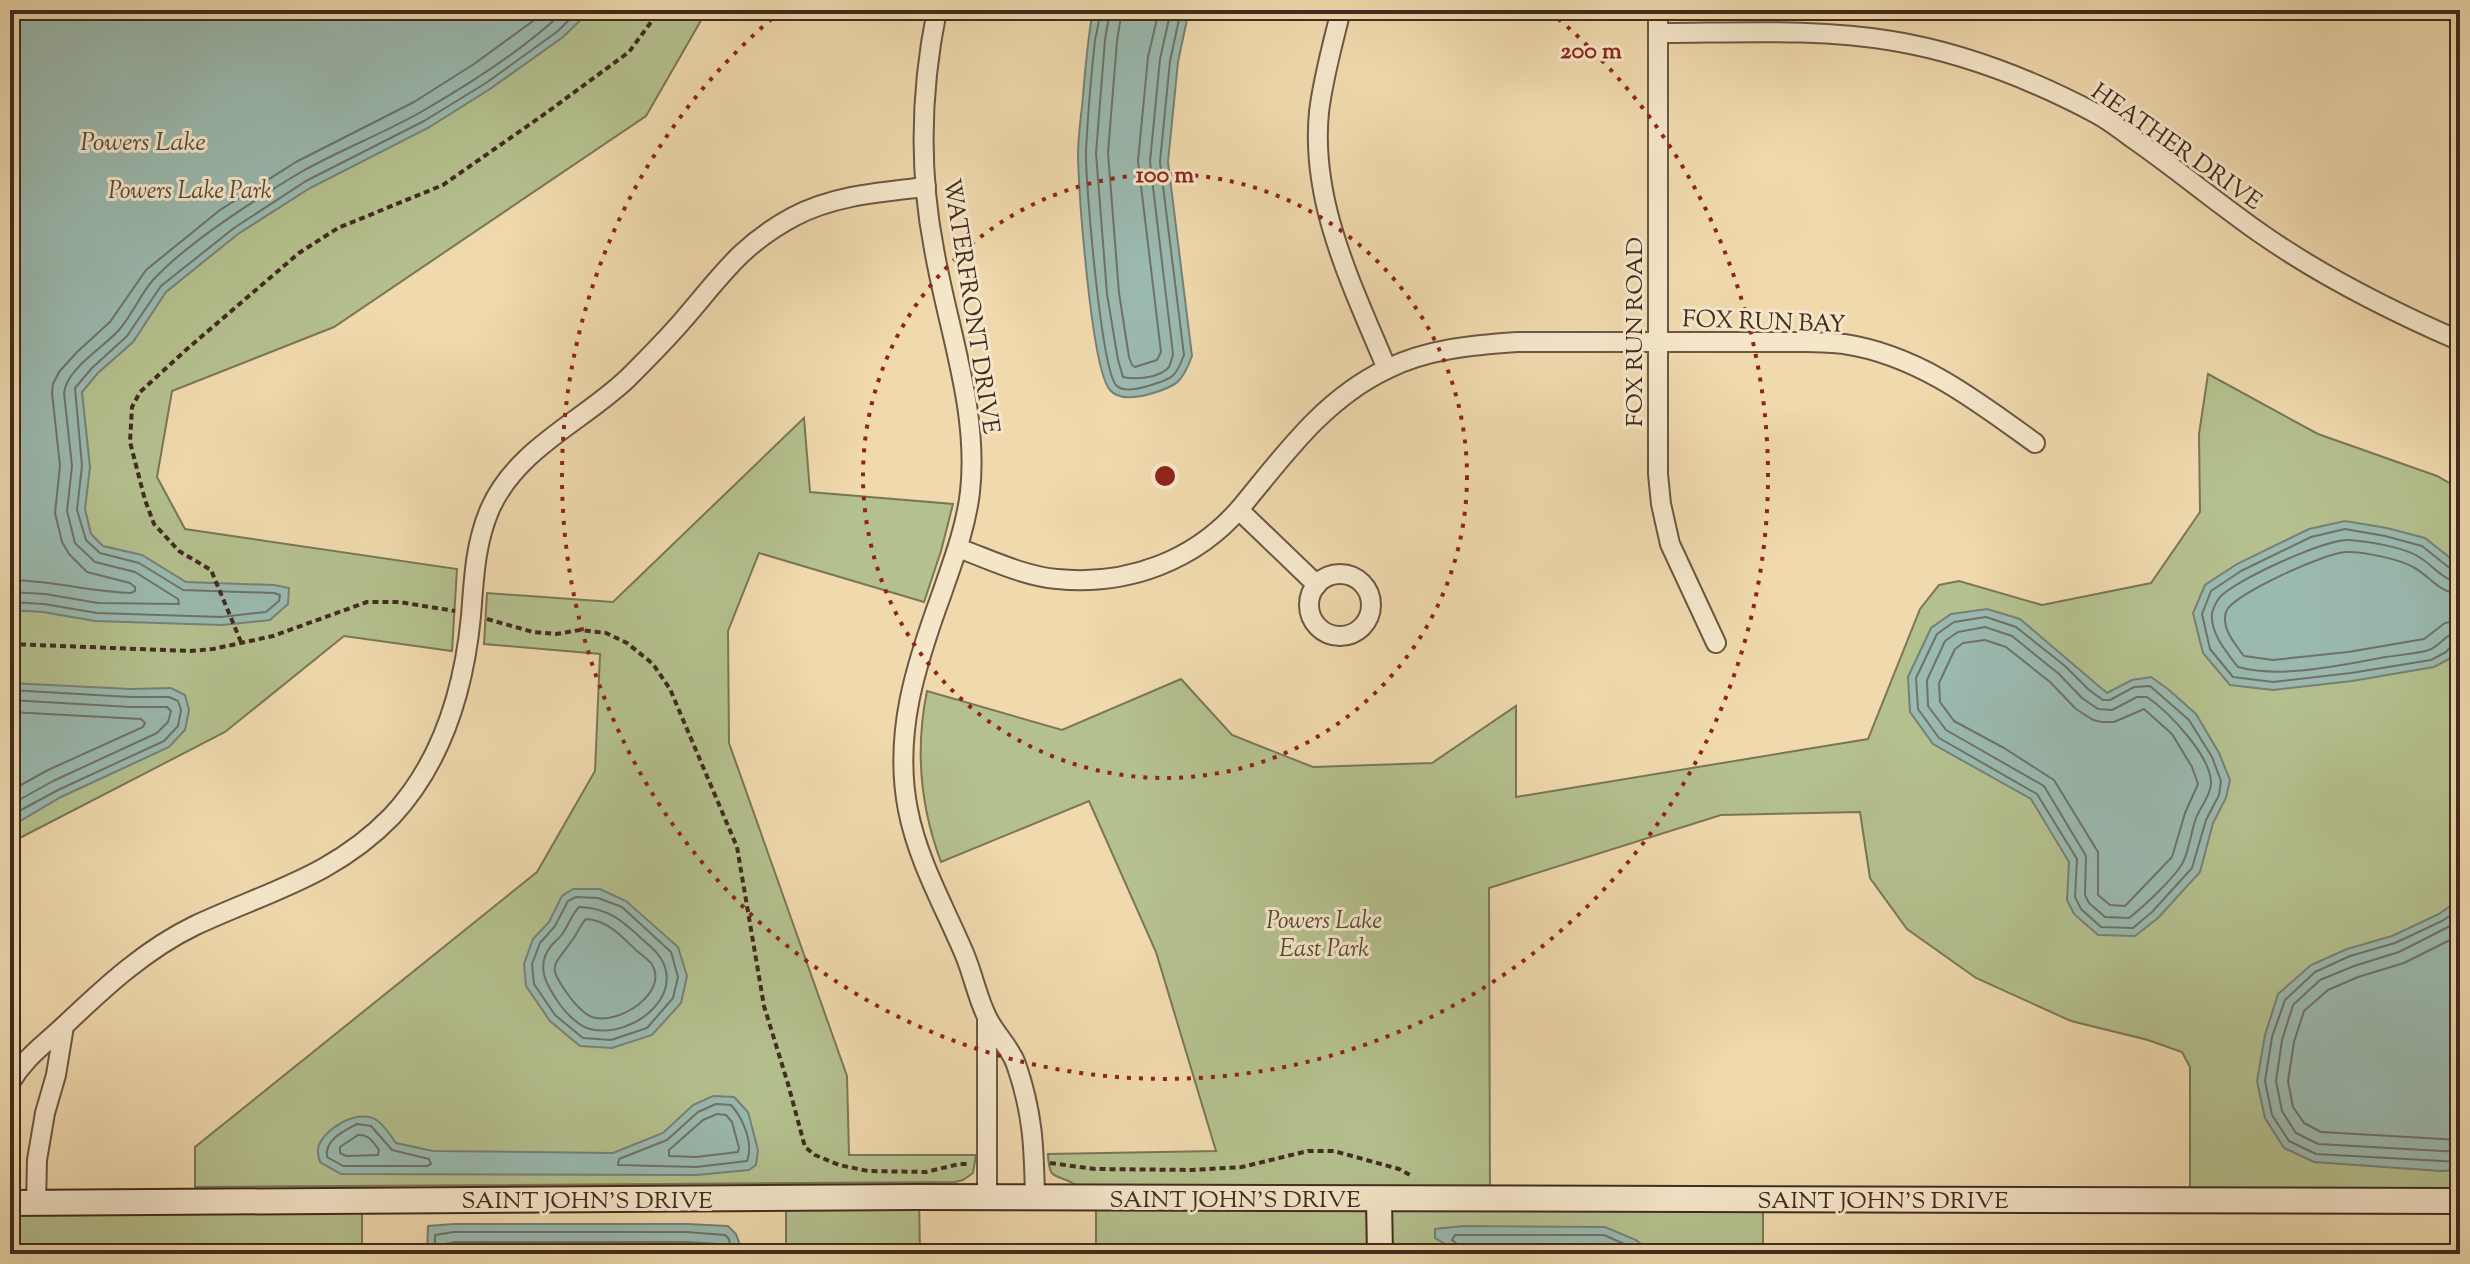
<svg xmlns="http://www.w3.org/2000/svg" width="2470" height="1264" font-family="'Sorts Mill Goudy',serif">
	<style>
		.green { fill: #b4c08e; stroke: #7a7657; stroke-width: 2 }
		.water { fill: #9ab9af; stroke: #768176; stroke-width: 2 }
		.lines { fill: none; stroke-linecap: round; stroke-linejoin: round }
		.shore { stroke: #6e7268; stroke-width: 2 }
		.street-casing { stroke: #6c5743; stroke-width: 22 }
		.secondary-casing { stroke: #412c20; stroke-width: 28 }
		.path { stroke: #412c20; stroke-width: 4; stroke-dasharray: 6 4; stroke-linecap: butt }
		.street { stroke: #f5e6ca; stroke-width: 18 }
		.secondary { stroke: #f5e6ca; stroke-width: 24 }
		.ring { fill: none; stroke: #8f2418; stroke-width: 4; stroke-dasharray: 4 8 }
		.labels { text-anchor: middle; stroke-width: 6; stroke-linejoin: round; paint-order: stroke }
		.street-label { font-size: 24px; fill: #412c20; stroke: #f5e6ca }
		.park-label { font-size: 24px; font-style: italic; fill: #584a36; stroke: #f5e6ca }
		.water-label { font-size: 26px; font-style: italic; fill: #574f44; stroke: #f5e6ca }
		.centre { fill: #8f2418; stroke: #f5e6ca; stroke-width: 4 }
		.ring-label { font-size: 24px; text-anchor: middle; font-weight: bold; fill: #8f2418; stroke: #f5e6ca; stroke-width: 6; stroke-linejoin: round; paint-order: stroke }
	</style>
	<rect width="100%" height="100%" fill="#efd9ad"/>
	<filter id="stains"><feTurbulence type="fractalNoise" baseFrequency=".0025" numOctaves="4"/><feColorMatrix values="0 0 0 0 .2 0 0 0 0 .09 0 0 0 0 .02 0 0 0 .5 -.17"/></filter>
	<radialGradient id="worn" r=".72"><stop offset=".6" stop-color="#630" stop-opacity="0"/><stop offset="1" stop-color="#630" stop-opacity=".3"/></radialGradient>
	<!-- green -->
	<g class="green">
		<path d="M10,10H707L646,116L334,327L172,391L157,477L185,529L457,569L452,651L344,636L225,732L10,843Z"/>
		<path d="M2208,374L2318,434L2437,476L2460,489V1201H2190V1067L2182,1052L2148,1040L2071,1021L1976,978L1907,929L1870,878L1860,812L1721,815L1489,888L1490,1200L1763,1199V1254H1096V1199C1089,1194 1082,1188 1074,1184C1056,1173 1049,1182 1048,1154L1216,1151L1156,952L1089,801L941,862C920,806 915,750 927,691L1062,730L1181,679L1232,735L1313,767L1432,763L1516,706V797L1868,739L1920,609L1939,585L1959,581L2042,605L2151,583L2200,512L2199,434Z"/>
		<path d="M804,418L810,492L953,504L941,551L924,602L759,553L728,631L729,743L847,1076L849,1155H976L973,1173L963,1180L955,1182L195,1187V1147L537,872L595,771L600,654L484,644L487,593L613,602Z"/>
		<path d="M919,1197L920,1254H780L786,1246V1199Z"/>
		<path d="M362,1202V1254H10V1203Z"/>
	</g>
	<!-- water -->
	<g class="water">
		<path d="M10,10H591L563,37L490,89L428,128L310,188L238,234L166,292L133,342L98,373L82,392L90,467L85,509L91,534L103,546L142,555L186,582L274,585L289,588L288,604L270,620L222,625L95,621L43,612L10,610Z"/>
		<path d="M1093,10H1189L1178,62L1168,162L1192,356C1182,383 1177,386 1150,394C1139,397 1119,401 1110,390C1091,369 1079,193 1078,156C1078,140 1080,123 1082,107C1085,74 1087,42 1093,10Z"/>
		<path d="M2345,521L2387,528L2425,538L2459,565L2460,646L2451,658L2434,667L2352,681L2273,690L2230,685L2203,653L2193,613L2205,585L2237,564L2309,529Z"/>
		<path d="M1987,609L2020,619L2107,693L2132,680L2151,677L2168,689L2196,714L2219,753L2230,780L2226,798L2213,823L2200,872L2158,918L2135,936L2098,935L2074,914L2067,900L2069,862L2031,799L1933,744L1910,712L1908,677L1931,628L1951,614Z"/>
		<path d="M10,683L130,689L171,688L185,695L189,710L185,730L169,747L61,797L10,827Z"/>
		<path d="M573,889H600L626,901L678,947L687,976L681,1003L652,1035L612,1048L580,1046L550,1021L526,986L524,964L533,939L549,922L562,896Z"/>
		<path d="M2460,899V1170L2441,1171L2314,1162L2284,1148L2265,1118L2257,1081L2265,1035L2278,994L2311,965L2347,949L2392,936L2439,914Z"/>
		<path d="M713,1096L734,1097L748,1112L758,1150L756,1165L749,1170L696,1175L341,1174L320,1162C319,1158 317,1153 318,1149C321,1130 357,1109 375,1119C384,1124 390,1135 396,1143L433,1151L613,1153L663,1133L693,1105Z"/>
		<path d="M454,1224H687L728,1226L736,1234L740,1245L739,1254H427L428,1226Z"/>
		<path d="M1464,1226L1605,1227L1636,1240L1654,1254H1462L1435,1238V1229Z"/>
	</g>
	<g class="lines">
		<!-- shore -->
		<g class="shore">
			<path d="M1100,10C1100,20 1097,30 1095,40C1091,76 1088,113 1086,150C1085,179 1101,368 1116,385C1123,393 1142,388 1151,385C1172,379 1176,377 1184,355L1160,162L1170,61L1181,10"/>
			<path d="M1110,10L1105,40L1096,153L1107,294L1118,360L1123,377C1135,380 1160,378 1169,367C1170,365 1173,355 1173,354L1150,162L1160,59L1171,10"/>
			<path d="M1122,10L1117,41L1108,153L1119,293L1129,357L1132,365L1135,367L1157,360L1161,352L1138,161L1148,57L1159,10"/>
			<path d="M2460,572L2452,570L2422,546L2385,536L2345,529L2311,537L2241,571L2211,591L2202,614L2210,649L2233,677L2273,682L2351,673L2431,660L2446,652L2453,644L2460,642"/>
			<path d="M10,580C51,580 90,592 131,593L135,591V587L130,583L87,572L69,554L62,542L55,513L60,466L52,393L53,384L59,372L77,352L110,322L146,270L220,210L296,162L414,102L474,64L548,10"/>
			<path d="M2460,582C2443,581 2433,565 2419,557C2404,547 2366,541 2348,540C2326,539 2235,580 2220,597C2217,600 2213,609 2212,613C2210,633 2227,653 2238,667C2282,679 2341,665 2386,657C2399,655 2415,654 2429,650C2442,645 2445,633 2460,632"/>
			<path d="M10,592L45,594L98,603L179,604L178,599L135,572L95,562L75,543L67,511L72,466L64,393C67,368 103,348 119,330C132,315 140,295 153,280C189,241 256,199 301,172C340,150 382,134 421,112C468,85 526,48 565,10"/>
			<path d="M2460,594C2439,593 2430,576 2413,567C2399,559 2361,551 2346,552C2327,552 2231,595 2226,612C2221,628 2235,644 2244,656L2273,660L2348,652L2424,639L2445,623L2460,620"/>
			<path d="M10,602L44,604L97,613L221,617L266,612L279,601L280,595L274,593L183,590L139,563L100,553L86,540L77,510L82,466L75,388L92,368L127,336L161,286L234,228L306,181L424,121L486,83L558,31L579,10"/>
			<path d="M1986,617L2016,627L2065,666L2089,690L2103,700H2110L2134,687L2150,686L2189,720L2212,757L2221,781L2219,795L2206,820L2192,868L2152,912L2133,928L2101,927L2081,909L2075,897L2077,859L2037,794L1939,738L1918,709L1916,678L1937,634L1954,622Z"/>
			<path d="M1985,627L2012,636L2059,674L2082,698L2098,709L2112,710L2137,697H2147C2169,712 2212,757 2211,784C2210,797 2200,807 2196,818C2191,832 2190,846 2184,860C2178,875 2143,907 2129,918L2105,917L2089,903L2085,895L2086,856L2044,786L1946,730L1928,706L1927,680L1945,641L1958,632Z"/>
			<path d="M1985,640L2006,647L2050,682L2076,709L2093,720L2102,722H2114L2144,709L2172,734L2192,767L2198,784L2185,813L2172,857L2125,906L2110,905L2098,895V852L2054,780L2004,748L1954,721L1940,702L1939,683L1955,649L1963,643Z"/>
			<path d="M10,690L130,697H169L178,701L181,710L178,726L164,741L58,790L10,816"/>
			<path d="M10,700L130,707H167L171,711L168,722L157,733L53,781L10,805"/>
			<path d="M10,712L141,719L145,723L143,727L48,770L10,791"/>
			<path d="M576,897L598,898L622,907L671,952L678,977L673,998L647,1028L611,1040L583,1038L555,1015L534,984L532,964L540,943L555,926L568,901Z"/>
			<path d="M579,907C613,908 627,926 651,947C696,988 635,1040 590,1029C580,1027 567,1014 561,1006C548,988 534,967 551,946C555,941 560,938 563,933C569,924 572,914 579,907Z"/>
			<path d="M2460,909L2442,921L2395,943L2350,956L2315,972L2285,1000L2272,1037L2265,1081L2272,1115L2289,1141L2316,1154L2460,1162"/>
			<path d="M586,919C608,920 622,937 637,951C641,954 647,959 651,963C671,992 618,1026 592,1017C584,1014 574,1003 569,996C546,964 553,968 573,939C578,933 580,925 586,919Z"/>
			<path d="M2460,921L2399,952L2354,966L2320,980L2293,1005L2282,1040L2276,1081L2282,1111L2296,1133L2318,1144L2460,1152"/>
			<path d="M2460,935L2404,963L2358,977L2328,990L2304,1011L2294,1042L2288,1081L2293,1107L2304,1123L2321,1132L2460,1140"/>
			<path d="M716,1104L731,1105C743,1118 754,1144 747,1161L696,1167L618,1165L619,1159L667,1140L698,1112Z"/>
			<path d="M717,1114L726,1115L732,1122L739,1148L738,1152L696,1157L669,1156V1150L703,1120Z"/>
			<path d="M357,1124L371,1126L392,1150L429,1159L431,1164L427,1166H343L327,1157C324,1140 344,1131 357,1124Z"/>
			<path d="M358,1135C369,1134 373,1142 379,1150L378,1155L346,1156L340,1153V1147Z"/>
			<path d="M435,1254V1235L454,1232H687L725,1235L729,1239L732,1254"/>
			<path d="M445,1254V1244L455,1242H686L719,1244L722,1254"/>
			<path d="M610,1254H692"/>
			<path d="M1462,1254L1461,1247L1452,1240L1455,1235H1604L1631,1247L1641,1254"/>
			<path d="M1472,1254V1247L1476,1244L1602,1245L1623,1254"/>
		</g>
		<defs>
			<g id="street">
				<path d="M937,10C921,88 919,171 934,249C948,330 979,410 970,492C966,527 953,561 942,593C916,664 893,734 908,810C918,861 944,906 964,953C973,974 977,997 987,1017C995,1034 1010,1047 1016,1064C1033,1113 1034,1147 1035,1198"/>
				<path d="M1341,10C1333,43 1323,78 1319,112C1310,203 1353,287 1387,369"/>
				<path d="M1658,10V474L1661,504L1670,544L1716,643"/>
				<path d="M1658,33C1736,33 1816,28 1893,41C1965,53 2033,80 2097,114C2110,121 2121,130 2132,138C2177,169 2218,204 2263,235C2325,278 2391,311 2460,341"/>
				<path d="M1239,510L1317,585"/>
				<path d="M958,548C989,559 1023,576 1057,579C1127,586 1196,561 1242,506C1285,454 1324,399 1387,369C1427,349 1473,345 1517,342H1807C1819,342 1832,343 1844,344C1918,355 1977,401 2035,443"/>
				<circle cx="1340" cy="605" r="31"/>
				<path d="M987,1018V1197"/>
				<path d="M10,1083C26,1056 44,1045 66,1024C106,986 146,949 196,925C269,891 334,876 392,816C443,761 464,689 471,616C474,578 475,544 490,509C517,448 582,422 628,378C647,359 667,339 684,319C722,275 741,245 793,217C834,195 882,192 926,187"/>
				<path d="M36,1204L37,1160L45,1113L56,1075L64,1026"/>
			</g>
			<g id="secondary">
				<path d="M1379,1200L1380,1254"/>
				<path d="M10,1203L914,1197L2460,1201"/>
			</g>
		</defs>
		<!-- street casing -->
		<use href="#street" class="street-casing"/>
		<!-- secondary casing -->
		<use href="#secondary" class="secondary-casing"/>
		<!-- path -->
		<g class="path">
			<path d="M487,619L533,632L556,634L580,630L606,633L627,643L653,664L670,689L737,847L764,1006L788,1084L805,1147L815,1155L839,1165L868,1171L926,1172L959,1164H969"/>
			<path d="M241,642L211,570L179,551L154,524L145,500L130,442L132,407L140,392L187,349L299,253L338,228L443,185L546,113L629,52L660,10"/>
			<path d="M10,644L190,651L213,649L273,636L367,602H399L455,611"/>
			<path d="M1050,1163L1095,1169L1192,1170L1242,1167L1308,1151H1334L1399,1169L1410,1175"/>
		</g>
		<!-- street -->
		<use href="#street" class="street"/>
		<!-- secondary -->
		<use href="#secondary" class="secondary"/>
	</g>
	<!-- distance rings -->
	<g class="ring">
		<circle cx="1165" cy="476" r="302"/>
		<path d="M1549 11A603 603 0 1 1 781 11"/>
	</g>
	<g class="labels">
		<!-- street labels -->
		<g class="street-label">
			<text transform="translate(2177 146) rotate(35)" y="8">HEATHER DRIVE</text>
			<text transform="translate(972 306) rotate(81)" y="8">WATERFRONT DRIVE</text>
			<text transform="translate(1764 321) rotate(2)" y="8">FOX RUN BAY</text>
			<text transform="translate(1634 332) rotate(-90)" y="8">FOX RUN ROAD</text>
			<text x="1235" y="1207">SAINT JOHN'S DRIVE</text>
			<text x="587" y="1208">SAINT JOHN'S DRIVE</text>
			<text x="1883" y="1208">SAINT JOHN'S DRIVE</text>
		</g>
		<!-- park labels -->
		<g class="park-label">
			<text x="190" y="198">Powers Lake Park</text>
			<text x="1324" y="928">Powers Lake<tspan x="1324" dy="28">East Park</tspan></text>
		</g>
		<!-- water labels -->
		<g class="water-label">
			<text x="143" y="150">Powers Lake</text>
		</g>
	</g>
	<circle cx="1165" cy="476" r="12" class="centre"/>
	<g class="ring-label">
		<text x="1591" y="58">200 m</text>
		<text x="1165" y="182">100 m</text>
	</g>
	<!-- margin -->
	<rect width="2470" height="1264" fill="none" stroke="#efd9ad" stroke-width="40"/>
	<rect x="12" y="12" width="2446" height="1240" fill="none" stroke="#412c20" stroke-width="4"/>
	<rect x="20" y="20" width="2430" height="1224" fill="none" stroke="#412c20" stroke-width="2"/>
	<rect width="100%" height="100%" filter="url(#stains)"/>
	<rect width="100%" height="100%" fill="url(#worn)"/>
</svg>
